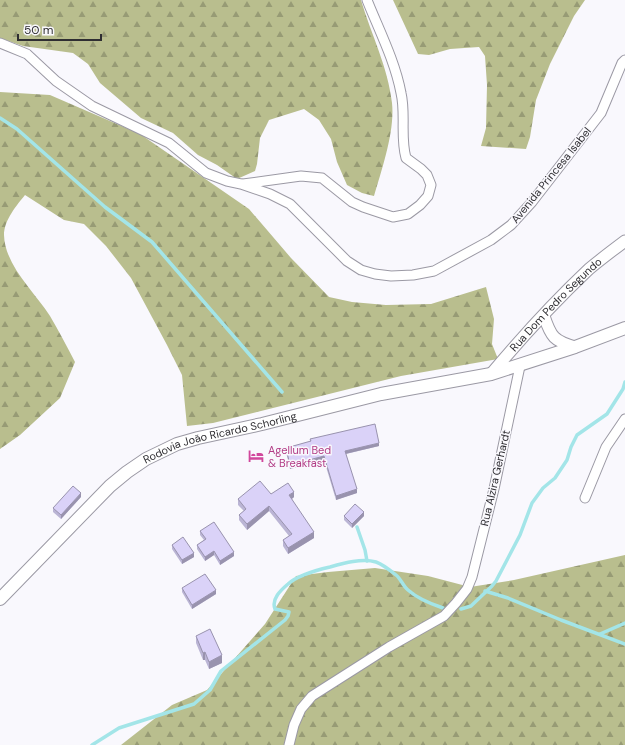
<svg xmlns="http://www.w3.org/2000/svg" width="625" height="745" font-family="'DM Sans',sans-serif">
	<style>
		.forest { fill: url(#forest-firs) }
		.lines { fill: none; stroke-linecap: round; stroke-linejoin: round }
		.stream { stroke: #a3e5e8; stroke-width: 3.5 }
		.minor-casing { stroke: #9b99a4; stroke-width: 11 }
		.tertiary-casing { stroke: #9b99a4; stroke-width: 13 }
		.secondary-casing { stroke: #9b99a4; stroke-width: 14 }
		.minor { stroke: #fff; stroke-width: 9 }
		.tertiary { stroke: #fff; stroke-width: 11 }
		.secondary { stroke: #fff; stroke-width: 12 }
		.wall { fill: #bbb5d5 }
		.shaded-wall { fill: #9993ae }
		.building { fill: #dad2f8; stroke: #9993ae }
		.labels { text-anchor: middle; stroke-width: 3; stroke-linejoin: round; paint-order: stroke }
		.street-label { font-size: 11px; fill: #2f2e32; stroke: #f9f8fd }
		.hotel-label { font-size: 11px; fill: #b23c85; stroke: #f9f8fd; text-anchor: start }
	</style>
	<defs>
		<pattern id="forest-firs" width="22" height="20" patternUnits="userSpaceOnUse"><rect width="22" height="20" fill="#b9be8e"/><path d="M5 1l3.5 6h-7zM16 11l3.5 6h-7z" fill="#979b75"/></pattern>
	</defs>
	<rect width="100%" height="100%" fill="#f9f8fd"/>
	<!-- forest -->
	<g class="forest">
		<path d="M0,0H361C371,34 388,67 392,103C395,131 382,169 374,196L362,193L347,185L337,162L331,139L319,120L304,109L269,120L260,138L257,164L255,171L237,179L217,165L198,155L173,133L141,118L100,83L88,64L73,53L23,46L0,38Z"/>
		<path d="M393,0H585L574,16L550,64L536,100L530,137L526,149L481,146L486,128L487,85L485,56L479,47L450,49L429,55L418,54Z"/>
		<path d="M0,92L50,95L140,134L249,209L291,258L329,297L352,302L386,305L431,304L486,287L494,319L492,344L498,359L401,376L213,423L187,426L182,375L167,345L131,278L106,246L84,224L64,220L25,195C17,205 4,220 4,235C5,266 34,291 50,316C59,331 67,347 75,362L60,398L20,435L0,449Z"/>
		<path d="M625,555V745H121L172,705L207,690L265,624L296,576L328,572L375,568L428,576L470,587L514,580Z"/>
	</g>
	<g class="lines">
		<!-- stream -->
		<g class="stream">
			<path d="M0,118L17,129L105,207L152,242L282,392"/>
			<path d="M357,527L365,550L367,561"/>
			<path d="M485,591L508,598L561,620L625,644"/>
			<path d="M461,609L471,606L492,586L496,581L520,535L532,503L543,488L555,478L567,460L571,447L577,435L607,414L623,389L625,382"/>
			<path d="M600,634L625,623"/>
			<path d="M92,745L119,728L194,704L210,690L221,671L285,620L288,616L289,612L275,609C271,599 281,590 288,584C298,575 317,570 330,567C344,563 362,558 376,562C382,564 391,571 396,575C401,579 403,586 408,590C418,599 431,604 443,608"/>
		</g>
		<defs>
			<g id="minor">
				<path d="M0,43L27,54L56,81L92,106L169,143L206,173L227,181L241,184L270,194L290,204L347,261L361,270L375,274L391,276L413,275L434,271L491,240L511,225L532,202L601,113L622,63L625,60"/>
				<path d="M243,184L301,176L322,178L352,202L363,207L393,217L408,214L420,205L428,196L431,185L427,175L421,169L406,158C400,137 406,114 401,93C395,61 379,30 367,0"/>
				<path d="M585,498L606,447L625,419"/>
				<path d="M289,745L294,725L301,709L312,696L389,647L444,616L456,603L467,589L472,577L494,489L520,366"/>
			</g>
			<g id="tertiary">
				<path d="M544,316C551,337 554,341 575,347"/>
				<path id="s1" d="M491,374C522,337 554,302 589,269C601,259 613,250 625,241"/>
			</g>
			<g id="secondary">
				<path id="s2" d="M0,599L110,486L127,472L146,459L177,444L198,438L262,424L381,394L491,374L575,347L625,328"/>
			</g>
		</defs>
		<!-- minor casing -->
		<use href="#minor" class="minor-casing"/>
		<!-- tertiary casing -->
		<use href="#tertiary" class="tertiary-casing"/>
		<!-- secondary casing -->
		<use href="#secondary" class="secondary-casing"/>
		<!-- minor -->
		<use href="#minor" class="minor"/>
		<!-- tertiary -->
		<use href="#tertiary" class="tertiary"/>
		<!-- secondary -->
		<use href="#secondary" class="secondary"/>
	</g>
	<!-- wall -->
	<g class="wall">
		<path d="M310,439L379,446L346,454L357,493L336,500L324,460L290,469L286,452V448L310,442Z"/>
		<path d="M271,494L294,497L292,499L314,538L288,554L283,546V540L289,536L269,511L247,530L239,520V515L244,511L238,505V499Z"/>
		<path d="M81,497L61,519L53,512V508Z"/>
		<path d="M344,516H364L352,528L344,520Z"/>
		<path d="M200,531L234,556L220,565L214,555L205,561L197,549V545L204,540L200,535Z"/>
		<path d="M172,545L194,557L182,564L172,549Z"/>
		<path d="M182,588L216,594L192,609L182,592Z"/>
		<path d="M196,636L222,663L209,669L205,660H203L196,643Z"/>
	</g>
	<!-- shaded-wall -->
	<g class="shaded-wall">
		<path d="M379,443V446L345,454V451Z"/>
		<path d="M324,456V460L290,469V465Z"/>
		<path d="M357,489V493L336,500V496Z"/>
		<path d="M294,492V497L289,501V495Z"/>
		<path d="M81,493V497L61,519V515Z"/>
		<path d="M269,506V511L247,530V524Z"/>
		<path d="M364,512V516L352,528V524Z"/>
		<path d="M314,532V538L288,554V548Z"/>
		<path d="M214,551V555L205,561V557Z"/>
		<path d="M234,552V556L220,565V561Z"/>
		<path d="M194,553V557L182,564V560Z"/>
		<path d="M216,590V594L192,609V605Z"/>
		<path d="M205,652V660H203V653Z"/>
		<path d="M222,655V663L209,669V662Z"/>
	</g>
	<!-- building -->
	<g class="building">
		<path d="M375,424L379,443L345,451L357,489L336,496L324,456L290,465L286,448L311,441L310,439Z"/>
		<path d="M260,481L271,494L288,483L294,492L289,495L314,532L288,548L283,540L292,534L269,506L247,524L239,515L246,509L238,499Z"/>
		<path d="M73,486L81,493L61,515L53,508Z"/>
		<path d="M355,504L364,512L352,524L344,516Z"/>
		<path d="M214,522L234,552L220,561L214,551L205,557L197,545L206,539L200,531Z"/>
		<path d="M183,537L194,553L182,560L172,545Z"/>
		<path d="M205,574L216,590L192,605L182,588Z"/>
		<path d="M210,629L222,655L209,662L205,652L203,653L196,636Z"/>
	</g>
	<!-- icons -->
	<defs>
		<symbol id="hotel-bare" viewBox="-9 -9 18 18"><path d="M-6-4.5h1.5V1H6V5H4.5V3h-9V5H-6ZM-4 0a1.8 1.8 0 1 1 3.6 0ZM.5 0V-2.5h3Q6-2.5 6 0Z" fill="#d1479c" stroke="#f9f8fd" stroke-width="2.5" paint-order="stroke"/></symbol>
	</defs>
	<g fill-rule="evenodd">
		<use href="#hotel-bare" x="245" y="445" width="22" height="22"/>
	</g>
	<g class="labels">
		<!-- street labels -->
		<g class="street-label">
			<text transform="translate(551 175) rotate(-51)" y="4">Avenida Princesa Isabel</text>
			<text dy="4" stroke="none"><textPath href="#s1" startOffset="95">Rua Dom Pedro Segundo</textPath></text>
			<text dy="4" stroke="none"><textPath href="#s2" startOffset="280">Rodovia João Ricardo Schorling</textPath></text>
			<text transform="translate(495 478) rotate(-77)" y="4">Rua Alzira Gerhardt</text>
		</g>
		<!-- hotel labels -->
		<g class="hotel-label">
			<text x="268" y="454">Agellum Bed<tspan x="268" dy="13">&amp; Breakfast</tspan></text>
		</g>
	</g>
	<!-- scale -->
	<path d="M18 34v6h83v-6" fill="none" stroke="#2f2e32" stroke-width="2"/>
	<text x="24" y="34" font-size="12" fill="#2f2e32" stroke="#f9f8fd" stroke-width="3" paint-order="stroke">50 m</text>
</svg>
